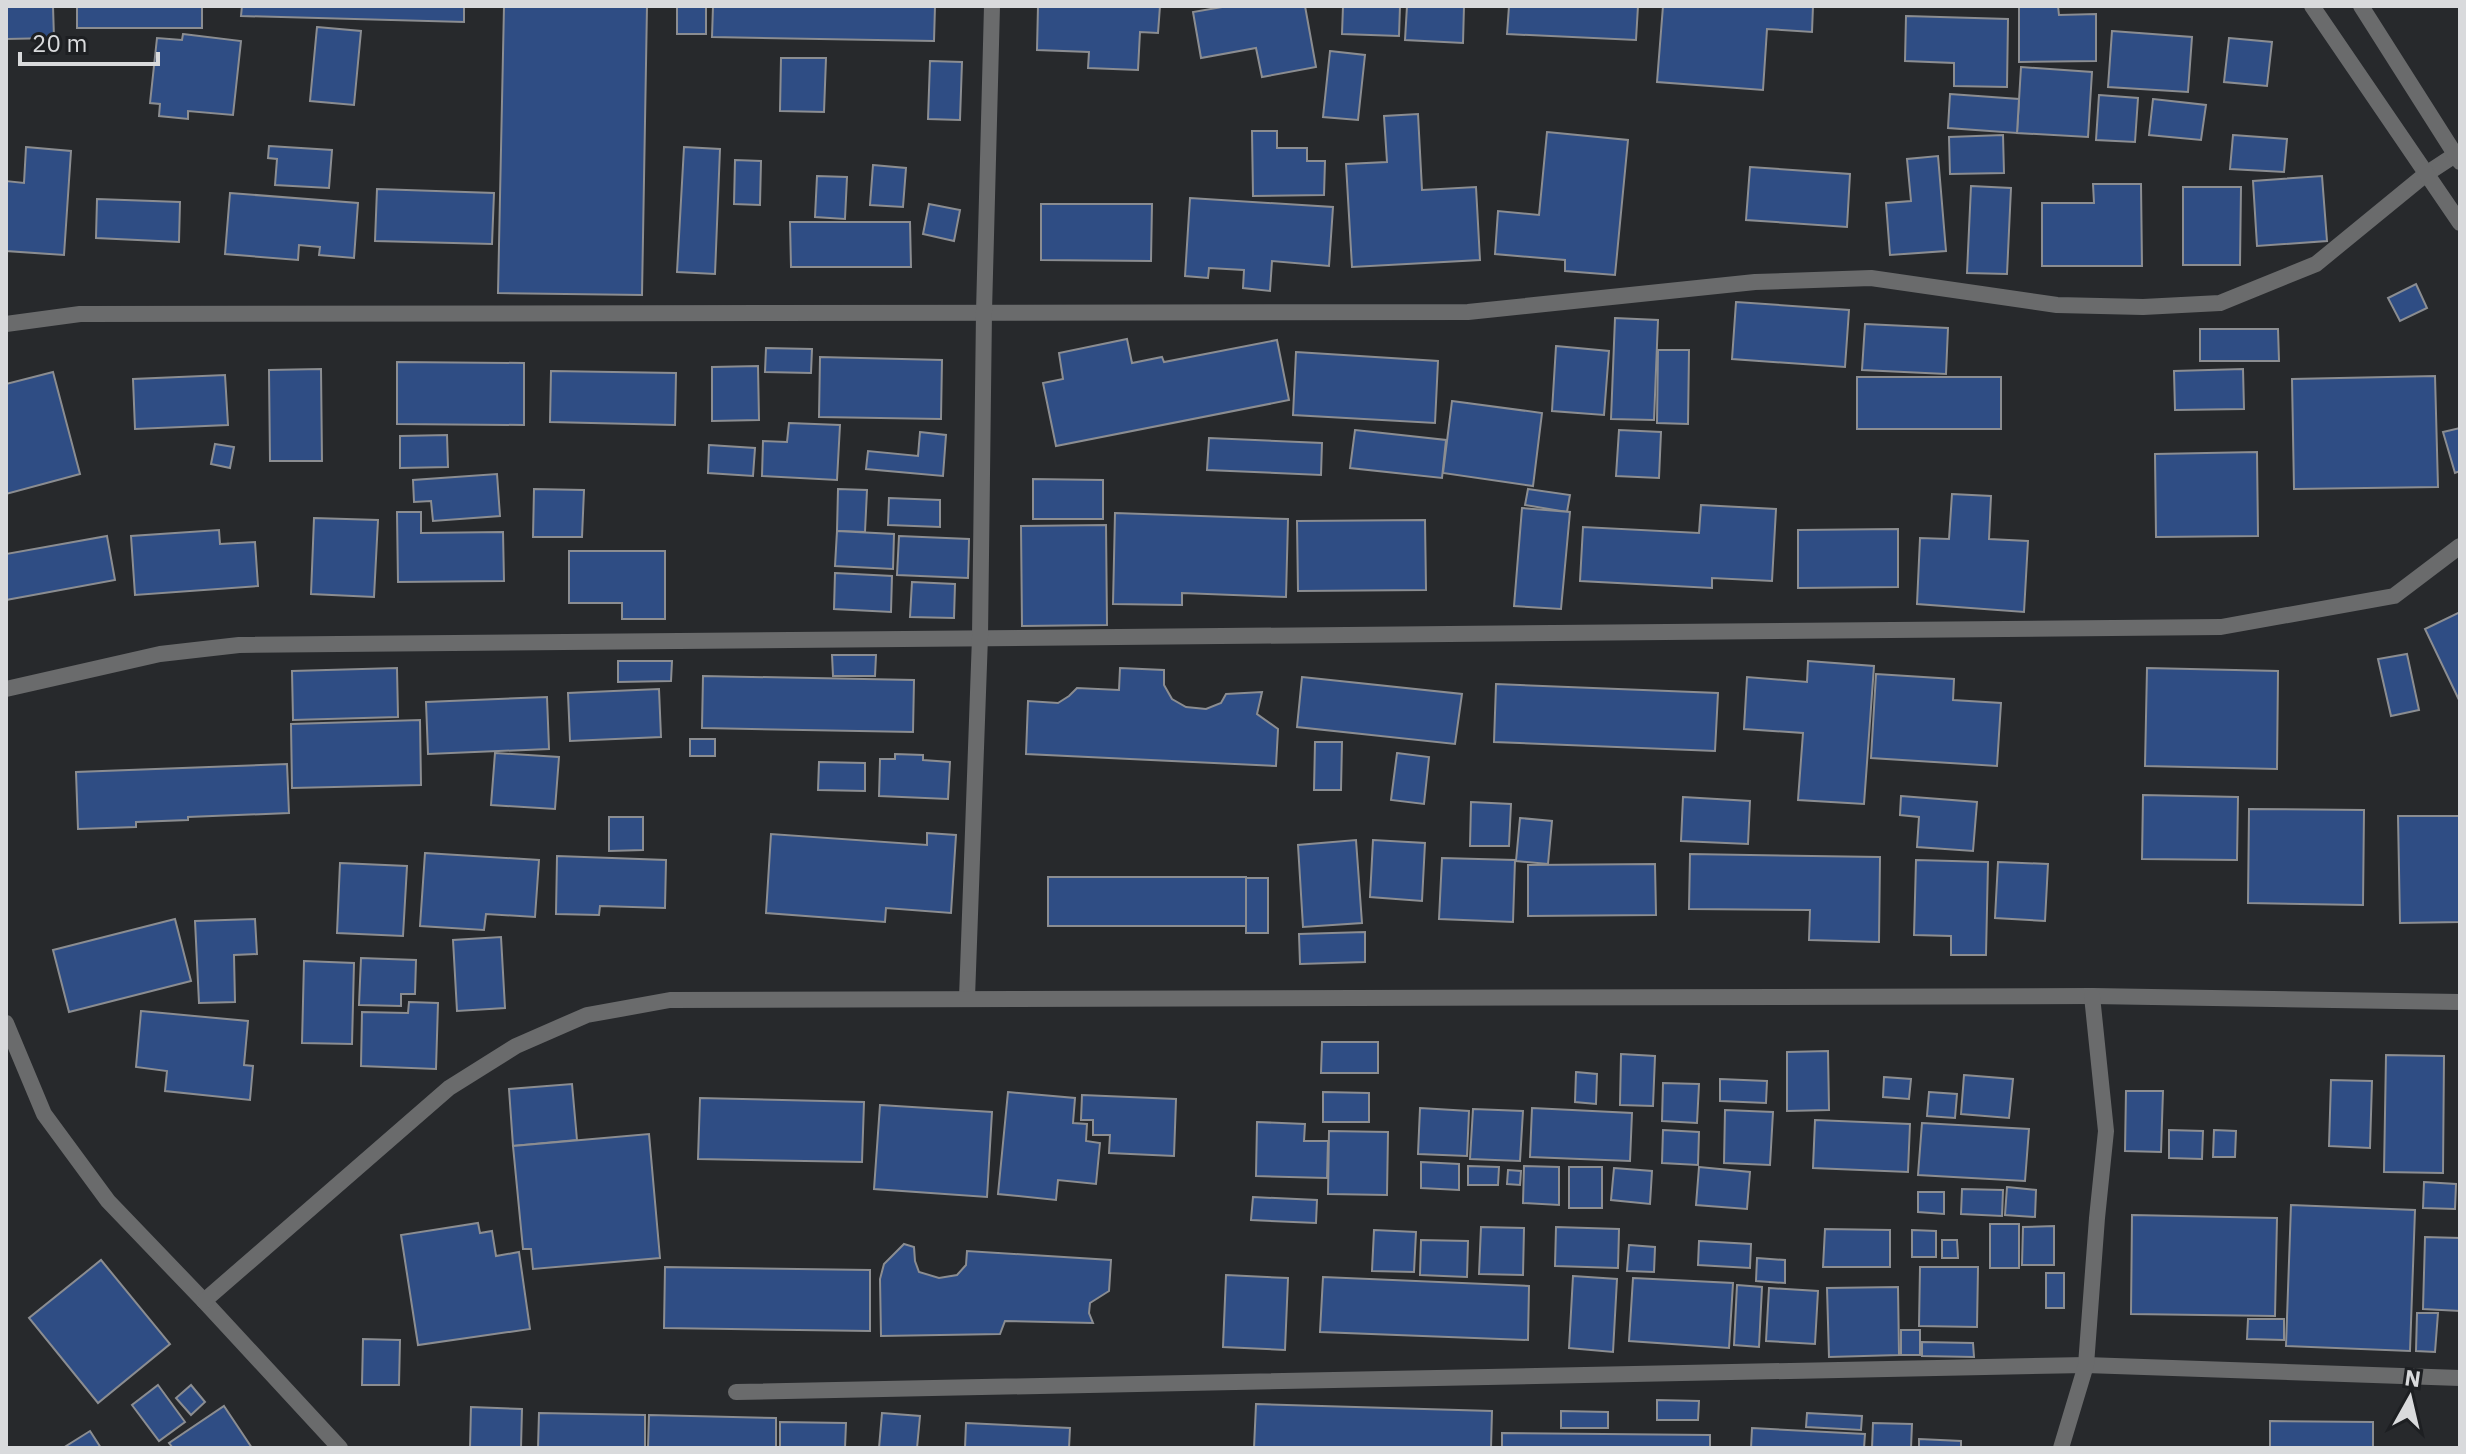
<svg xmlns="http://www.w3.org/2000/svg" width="2466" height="1454" font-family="'IBM Plex Sans',sans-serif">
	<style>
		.building { fill: #2f4d84; stroke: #8b8d91; stroke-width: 2 }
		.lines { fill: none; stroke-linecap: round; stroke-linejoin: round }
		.minor { stroke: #6a6b6c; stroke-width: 16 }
		.tertiary { stroke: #6a6b6c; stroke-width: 16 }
	</style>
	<rect width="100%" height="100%" fill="#27292c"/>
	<!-- building -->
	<g class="building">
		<path d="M6,6H53L54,38L6,39Z"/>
		<rect x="77" y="6" width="125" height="22"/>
		<path d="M242,6H464V22L241,16Z"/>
		<path d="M504,6H647L642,295L498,293Z"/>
		<rect x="677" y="6" width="29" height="28"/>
		<path d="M713,6H935L934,41L712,37Z"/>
		<path d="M1038,6H1160L1158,33L1140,32L1138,70L1088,68L1089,52L1037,50Z"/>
		<path d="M1228,6H1305L1316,67L1262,77L1256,48L1201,58L1193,12Z"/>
		<path d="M1343,6H1400L1399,36L1342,34Z"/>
		<path d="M1407,6H1464L1463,43L1405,40Z"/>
		<path d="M1509,6H1638L1636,40L1507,34Z"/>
		<path d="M1663,6H1813L1812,32L1767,29L1763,90L1657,82Z"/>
		<path d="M2019,6H2058L2059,15L2096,14V61L2019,62Z"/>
		<path d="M1906,16L2008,19L2007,87L1954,86V63L1905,61Z"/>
		<path d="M317,27L361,31L354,105L310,101Z"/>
		<path d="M2112,31L2192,37L2188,92L2108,87Z"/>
		<path d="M183,34L241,41L233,115L188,111V119L159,116L160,104L150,103L157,38L182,40Z"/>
		<path d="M2229,38L2272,42L2267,86L2224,82Z"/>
		<path d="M1330,51L1365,55L1358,120L1323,117Z"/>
		<path d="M781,58H826L824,112L780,111Z"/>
		<path d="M930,61L962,62L960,120L928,119Z"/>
		<path d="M2021,67L2092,72L2088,137L2017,133Z"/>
		<path d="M1950,94L2019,99L2017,133L1948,128Z"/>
		<path d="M2099,95L2138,98L2135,142L2096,140Z"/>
		<path d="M2153,99L2206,105L2201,140L2149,135Z"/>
		<path d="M1418,114L1422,190L1476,187L1480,260L1352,267L1346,164L1387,162L1384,116Z"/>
		<path d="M1252,131H1277V148H1307V161H1325L1324,195L1253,196Z"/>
		<path d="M1547,132L1628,140L1615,275L1565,271V260L1495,254L1498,211L1539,215Z"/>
		<path d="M2003,135L2004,173L1950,174L1949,137Z"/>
		<path d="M2233,135L2287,139L2284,172L2230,169Z"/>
		<path d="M269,146L332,150L329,188L275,185L277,159L268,158Z"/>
		<path d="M26,147L71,151L64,255L6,251V181L24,183Z"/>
		<path d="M684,147L720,149L715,274L677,272Z"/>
		<path d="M1938,156L1946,251L1890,255L1886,203L1911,201L1907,159Z"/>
		<path d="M735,160L761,161L760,205L734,204Z"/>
		<path d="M873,165L906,168L903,207L870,205Z"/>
		<path d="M1750,167L1850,174L1847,227L1746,220Z"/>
		<path d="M817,176L847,177L845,219L815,217Z"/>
		<path d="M2322,176L2327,241L2257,246L2253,181Z"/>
		<path d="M2093,184H2141L2142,266H2042V203H2094Z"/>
		<path d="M1971,186L2011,188L2007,274L1967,273Z"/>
		<path d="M2183,187H2241L2240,265H2183Z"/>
		<path d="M377,189L494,193L492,244L375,241Z"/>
		<path d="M230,193L358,203L354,258L319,255L320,247L299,245L298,260L225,254Z"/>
		<path d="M1190,198L1333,207L1329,266L1272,261L1270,291L1243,288L1244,270L1209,268L1208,278L1185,276Z"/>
		<path d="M97,199L180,202L179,242L96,238Z"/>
		<path d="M929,204L960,210L954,241L923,234Z"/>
		<path d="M1041,204H1152L1151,261L1041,260Z"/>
		<path d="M790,222H910L911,267H791Z"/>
		<path d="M2416,284L2427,308L2400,321L2388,298Z"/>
		<path d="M1736,302L1849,310L1845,367L1732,359Z"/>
		<path d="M1615,318L1658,320L1654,420L1611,419Z"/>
		<path d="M1865,324L1948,328L1946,374L1862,370Z"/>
		<path d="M2200,329H2278L2279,361H2200Z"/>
		<path d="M1127,339L1132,363L1162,357L1164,362L1277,340L1289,400L1056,446L1043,383L1063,379L1059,353Z"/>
		<path d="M1556,346L1609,351L1604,415L1552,411Z"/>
		<path d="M766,348L812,349L811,373L765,372Z"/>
		<path d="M1658,350H1689L1688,424L1657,423Z"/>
		<path d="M1296,352L1438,361L1435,423L1293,415Z"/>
		<path d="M820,357L942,360L941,419L819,417Z"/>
		<path d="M397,362L524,363V425L397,424Z"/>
		<path d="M758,366L759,420L712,421V367Z"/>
		<path d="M321,369L322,461H270L269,370Z"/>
		<path d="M2243,369L2244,409L2175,410L2174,371Z"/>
		<path d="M551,371L676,373L675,425L550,422Z"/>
		<path d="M53,372L80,474L6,494V384Z"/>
		<path d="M225,375L228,425L135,429L133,379Z"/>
		<path d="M2435,376L2438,487L2294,489L2292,379Z"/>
		<rect x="1857" y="377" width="144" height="52"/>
		<path d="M1452,401L1542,413L1533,486L1443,473Z"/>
		<path d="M789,423L840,425L837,480L762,476L763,441L787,442Z"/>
		<path d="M2460,428V471L2455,473L2443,432Z"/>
		<path d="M1355,430L1446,440L1442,478L1350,468Z"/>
		<path d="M1619,430L1661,432L1659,478L1616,476Z"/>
		<path d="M920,432L946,435L943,476L866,469L868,451L918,456Z"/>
		<path d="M447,435L448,467L400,468V436Z"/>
		<path d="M1209,438L1322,443L1321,475L1207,470Z"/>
		<path d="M215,444L234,447L230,468L211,464Z"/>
		<path d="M709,445L755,448L753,476L708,473Z"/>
		<path d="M2257,452L2258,536L2156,537L2155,454Z"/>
		<path d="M497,474L500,516L433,521L431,501L414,502L413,480Z"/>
		<path d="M1033,479L1103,480V519H1033Z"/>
		<path d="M534,489L584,490L582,537H533Z"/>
		<path d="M838,489L867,490L865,532L837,531Z"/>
		<path d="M1528,489L1570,495L1567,512L1525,505Z"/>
		<path d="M1952,494L1991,496L1989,539L2028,541L2024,612L1917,604L1920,538L1949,539Z"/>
		<path d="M889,498L940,500V527L888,525Z"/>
		<path d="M1701,505L1776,509L1772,581L1712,578V588L1580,581L1583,527L1699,533Z"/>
		<path d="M1522,508L1570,512L1561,609L1514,606Z"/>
		<path d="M397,512H421V533L503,532L504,581L398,582Z"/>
		<path d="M1115,513L1288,519L1286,597L1182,593V605L1113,604Z"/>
		<path d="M314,518L378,520L374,597L311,594Z"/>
		<path d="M1425,520L1426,590L1298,591L1297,521Z"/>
		<path d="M1106,525L1107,625L1022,626L1021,526Z"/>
		<path d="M1898,529V587L1798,588V530Z"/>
		<path d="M219,530L220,544L255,542L258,586L135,595L131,536Z"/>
		<path d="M837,531L894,534L893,569L835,566Z"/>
		<path d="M107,536L115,580L6,600V554Z"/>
		<path d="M899,536L969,539L968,578L897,575Z"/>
		<path d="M569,551H665V619H622V603H569Z"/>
		<path d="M835,573L892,576L891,612L834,609Z"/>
		<path d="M912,582L955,584L954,618L910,617Z"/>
		<path d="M2460,612V702L2425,629Z"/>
		<path d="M2407,654L2419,710L2391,716L2378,659Z"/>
		<path d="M832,655H876L875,676H833Z"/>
		<path d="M618,661H672L671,681L618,682Z"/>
		<path d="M1808,661L1874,666L1864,804L1798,800L1803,733L1744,729L1747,677L1807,682Z"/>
		<path d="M397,668L398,717L293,720L292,671Z"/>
		<path d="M1120,668L1164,670V685L1172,699L1186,707L1206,709L1221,703L1226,694L1262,692L1257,714L1278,729L1276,766L1026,754L1028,701L1058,703L1069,696L1077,688L1119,690Z"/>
		<path d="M2147,668L2278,671L2277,769L2145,766Z"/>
		<path d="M1876,674L1954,679L1953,700L2001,703L1997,766L1871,758Z"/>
		<path d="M703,676L914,680L913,732L702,728Z"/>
		<path d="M1302,677L1462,694L1455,744L1297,727Z"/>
		<path d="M1496,684L1718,693L1715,751L1494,742Z"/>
		<path d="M659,689L661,737L570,741L568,693Z"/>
		<path d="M547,697L549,749L428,754L426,702Z"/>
		<path d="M420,720L421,785L292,788L291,724Z"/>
		<rect x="690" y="739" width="25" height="17"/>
		<path d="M1315,742H1342L1341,790H1314Z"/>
		<path d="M495,753L559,757L555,809L491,805Z"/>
		<path d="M1397,753L1429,757L1424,804L1391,800Z"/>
		<path d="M895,754L923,755V760L950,762L948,799L879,796L880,759H895Z"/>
		<path d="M819,762L865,763V791L818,790Z"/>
		<path d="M287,764L289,813L188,817V820L136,822V827L78,829L76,772Z"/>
		<path d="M2143,795L2238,797L2237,860L2142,859Z"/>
		<path d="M1901,796L1977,802L1973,851L1917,847L1919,817L1900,815Z"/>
		<path d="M1683,797L1750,801L1748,844L1681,841Z"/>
		<path d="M1471,802L1511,804L1509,846H1470Z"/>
		<path d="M2249,809L2364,810L2363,905L2248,903Z"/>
		<path d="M2398,816H2460V922L2400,923Z"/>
		<path d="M609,817H643V850L609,851Z"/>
		<path d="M1520,818L1552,821L1548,864L1516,861Z"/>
		<path d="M927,833L956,835L951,913L886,908L885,922L766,913L771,834L927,845Z"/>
		<path d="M1356,840L1362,923L1303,927L1298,845Z"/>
		<path d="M1373,840L1425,843L1422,901L1370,897Z"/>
		<path d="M425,853L539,860L535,917L486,914L484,930L420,926Z"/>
		<path d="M1690,854L1880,857L1879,942L1809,940L1810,910L1689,909Z"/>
		<path d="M557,856L666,860L665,908L600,906L599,915L556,914Z"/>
		<path d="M1442,858L1515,860L1513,922L1439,919Z"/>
		<path d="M1916,860L1988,862L1986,955H1951V936L1914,935Z"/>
		<path d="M1998,862L2048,864L2045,921L1995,918Z"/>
		<path d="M340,863L407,866L403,936L337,933Z"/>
		<path d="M1655,864L1656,915L1528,916V865Z"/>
		<rect x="1048" y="877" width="198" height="49"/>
		<rect x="1246" y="878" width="22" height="55"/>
		<path d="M175,919L191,981L69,1012L53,950Z"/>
		<path d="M255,919L257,954L234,955L235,1002L199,1003L195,921Z"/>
		<path d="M1365,932V962L1300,964L1299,934Z"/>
		<path d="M501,937L505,1008L457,1011L453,940Z"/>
		<path d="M361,958L416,960L415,994H401V1006L359,1005Z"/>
		<path d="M304,961L354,963L352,1044L302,1043Z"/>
		<path d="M409,1002L438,1003L436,1069L361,1066L362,1012L408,1013Z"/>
		<path d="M141,1011L248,1021L244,1065L253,1066L250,1100L165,1091L167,1071L136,1067Z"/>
		<path d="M1322,1042H1378V1073H1321Z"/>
		<path d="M1828,1051L1829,1110L1787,1111V1052Z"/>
		<path d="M1621,1054L1655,1056L1653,1106L1620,1105Z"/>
		<path d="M2386,1055L2444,1056L2443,1173L2384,1172Z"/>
		<path d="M1576,1072L1597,1074L1596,1104L1575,1102Z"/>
		<path d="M1964,1075L2013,1079L2009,1118L1961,1114Z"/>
		<path d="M1884,1077L1911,1079L1909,1099L1883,1097Z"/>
		<path d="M1720,1079L1767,1081L1766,1103L1720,1101Z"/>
		<path d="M2331,1080L2372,1081L2370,1148L2329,1146Z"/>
		<path d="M1663,1083L1699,1084L1697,1123L1662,1121Z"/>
		<path d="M572,1084L577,1140L513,1146L509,1089Z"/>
		<path d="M2126,1091H2163L2161,1152L2125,1151Z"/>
		<path d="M1008,1092L1075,1098L1073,1123L1087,1124L1086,1141L1100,1143L1096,1184L1058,1180L1056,1200L998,1194Z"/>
		<path d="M1323,1092L1369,1093V1122H1323Z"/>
		<path d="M1929,1092L1957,1094L1955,1118L1927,1116Z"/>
		<path d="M1082,1095L1176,1099L1174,1156L1109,1153L1110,1135H1093V1120H1081Z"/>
		<path d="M700,1098L864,1102L862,1162L698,1159Z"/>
		<path d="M880,1105L992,1112L987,1197L874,1189Z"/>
		<path d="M1420,1108L1469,1111L1467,1156L1418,1154Z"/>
		<path d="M1532,1108L1632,1113L1630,1161L1530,1157Z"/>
		<path d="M1473,1109L1523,1111L1520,1161L1470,1159Z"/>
		<path d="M1725,1110L1773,1112L1770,1165L1724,1163Z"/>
		<path d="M1815,1120L1910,1124L1908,1172L1813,1168Z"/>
		<path d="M1257,1122L1305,1124L1304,1141H1328L1327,1178L1256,1176Z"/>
		<path d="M1922,1123L2029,1129L2025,1181L1918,1175Z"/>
		<path d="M1663,1130L1699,1132L1698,1165L1662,1163Z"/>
		<path d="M2169,1130L2203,1131L2202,1159L2169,1158Z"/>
		<path d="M2214,1130L2236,1131L2235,1157H2213Z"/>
		<path d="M1329,1131L1388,1132L1387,1195L1328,1194Z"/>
		<path d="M649,1134L660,1258L533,1269L531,1249H523L513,1146Z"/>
		<path d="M1421,1162L1459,1164V1190L1421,1188Z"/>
		<path d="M1468,1166L1499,1167L1498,1185H1468Z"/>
		<path d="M1524,1166L1559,1167V1205L1523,1203Z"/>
		<rect x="1569" y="1167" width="33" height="41"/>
		<path d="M1699,1167L1750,1172L1747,1209L1696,1205Z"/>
		<path d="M1614,1168L1652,1171L1650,1204L1611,1200Z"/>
		<path d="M1508,1170L1521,1171L1520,1185L1507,1184Z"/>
		<path d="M2424,1182L2456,1184L2455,1209L2423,1208Z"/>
		<path d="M2007,1187L2036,1190L2035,1217L2005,1215Z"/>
		<path d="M1962,1189L2003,1190L2002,1216L1961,1214Z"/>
		<path d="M1918,1192H1944V1214L1918,1212Z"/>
		<path d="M1253,1197L1317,1200L1316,1223L1251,1220Z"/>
		<path d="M2291,1205L2415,1210L2410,1351L2286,1346Z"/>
		<path d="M2132,1215L2277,1218L2275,1316L2131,1314Z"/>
		<path d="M478,1223L480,1233L492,1231L496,1256L519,1252L530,1329L418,1345L401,1235Z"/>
		<rect x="1990" y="1224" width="29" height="44"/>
		<path d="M2054,1226V1265H2022L2023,1227Z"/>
		<path d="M1481,1227L1524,1228L1523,1275L1479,1274Z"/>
		<path d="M1556,1227L1619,1229L1618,1268L1555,1266Z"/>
		<path d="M1825,1229L1890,1230V1267H1823Z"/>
		<path d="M1374,1230L1416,1232L1414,1272L1372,1271Z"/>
		<path d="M1912,1230L1936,1231V1257H1912Z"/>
		<path d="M2425,1237L2460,1238V1311L2423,1309Z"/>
		<path d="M1421,1240L1468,1241L1467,1277L1420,1275Z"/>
		<path d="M1942,1240H1957L1958,1258H1942Z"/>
		<path d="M1699,1241L1751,1244L1750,1268L1698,1265Z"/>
		<path d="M904,1244L914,1247L915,1261L919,1272L939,1278L957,1275L966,1265L967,1251L1111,1260L1109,1291L1090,1303L1089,1313L1093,1323L1005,1321L1000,1334L881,1336L880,1279L884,1264Z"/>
		<path d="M1629,1245L1655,1247L1654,1272L1627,1271Z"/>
		<path d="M1757,1258L1785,1260V1283L1756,1281Z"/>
		<path d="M101,1260L170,1344L98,1403L29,1318Z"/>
		<path d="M665,1267L870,1270V1331L664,1328Z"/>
		<path d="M1920,1267H1978L1977,1327L1919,1326Z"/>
		<rect x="2046" y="1273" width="18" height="35"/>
		<path d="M1226,1275L1288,1278L1285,1350L1223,1347Z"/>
		<path d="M1573,1276L1617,1279L1613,1352L1569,1348Z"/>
		<path d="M1323,1277L1529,1286L1528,1340L1320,1332Z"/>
		<path d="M1633,1278L1733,1283L1729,1348L1629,1341Z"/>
		<path d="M1737,1285L1762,1287L1759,1347L1734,1345Z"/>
		<path d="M1898,1287L1899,1355L1829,1357L1827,1288Z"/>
		<path d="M1769,1288L1818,1291L1815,1344L1766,1341Z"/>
		<path d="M2417,1313H2438L2435,1352L2416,1351Z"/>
		<path d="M2248,1319H2284V1340L2247,1339Z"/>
		<rect x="1901" y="1330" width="19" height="25"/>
		<path d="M363,1339L400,1340L399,1385H362Z"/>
		<path d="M1922,1342L1973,1343L1974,1357L1922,1356Z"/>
		<path d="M158,1385L185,1422L159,1441L132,1405Z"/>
		<path d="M191,1385L205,1402L191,1415L176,1398Z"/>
		<path d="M1657,1400L1699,1401L1698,1420H1657Z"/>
		<path d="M1256,1404L1492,1411L1491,1448H1254Z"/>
		<path d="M224,1406L252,1448H173L169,1443Z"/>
		<path d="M471,1407L522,1409L521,1448H470Z"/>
		<path d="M1561,1411L1608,1412V1428H1561Z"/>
		<path d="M539,1413L645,1415V1448H538Z"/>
		<path d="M882,1413L920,1416L917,1448H879Z"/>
		<path d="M1807,1413L1862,1416L1861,1430L1806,1427Z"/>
		<path d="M649,1415L776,1418V1448H648Z"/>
		<path d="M2270,1421L2373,1422V1448H2270Z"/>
		<path d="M780,1422L846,1423L845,1448H780Z"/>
		<path d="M966,1423L1070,1428L1069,1448H965Z"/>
		<path d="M1873,1423L1912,1424L1911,1448H1872Z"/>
		<path d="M1752,1428L1865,1434L1864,1448H1751Z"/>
		<path d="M90,1431L101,1448H63Z"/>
		<path d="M1502,1433L1710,1435V1448H1502Z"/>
		<path d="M1919,1439L1961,1441V1448H1919Z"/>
	</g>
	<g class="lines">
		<!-- minor -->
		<g class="minor">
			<path d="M6,324L80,314L1468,312L1755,282L1871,278L2057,305L2143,307L2220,303L2316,264L2426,174L2455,155"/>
			<path d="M6,689L160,654L239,645L2221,627L2394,596L2460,546"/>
			<path d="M967,998L980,637L984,312L992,6"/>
			<path d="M6,1023L44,1114L108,1201L204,1301L340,1448"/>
			<path d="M204,1301L449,1088L516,1046L587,1015L670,1000L2092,996L2460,1002"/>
			<path d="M736,1392L2086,1365L2460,1378"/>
			<path d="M2061,1448L2086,1365L2097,1218L2106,1131L2092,996"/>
		</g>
		<!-- tertiary -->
		<g class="tertiary">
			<path d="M2312,6L2460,223"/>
			<path d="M2361,6L2460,162"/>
		</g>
	</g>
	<!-- border -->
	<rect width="2466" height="1454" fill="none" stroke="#d9dadc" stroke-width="16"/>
	<!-- north arrow -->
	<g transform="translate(2410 1398) rotate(8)" stroke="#1d1f22" stroke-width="6" paint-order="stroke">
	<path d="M0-6L14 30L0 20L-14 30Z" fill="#d9dadc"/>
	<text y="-12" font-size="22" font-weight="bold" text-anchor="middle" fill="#d9dadc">N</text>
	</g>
	<!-- scale -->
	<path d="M20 52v12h138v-12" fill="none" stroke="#d9dadc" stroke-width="4"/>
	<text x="32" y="52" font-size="24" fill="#d9dadc" stroke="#1d1f22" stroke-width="6" paint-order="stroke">20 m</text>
</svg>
